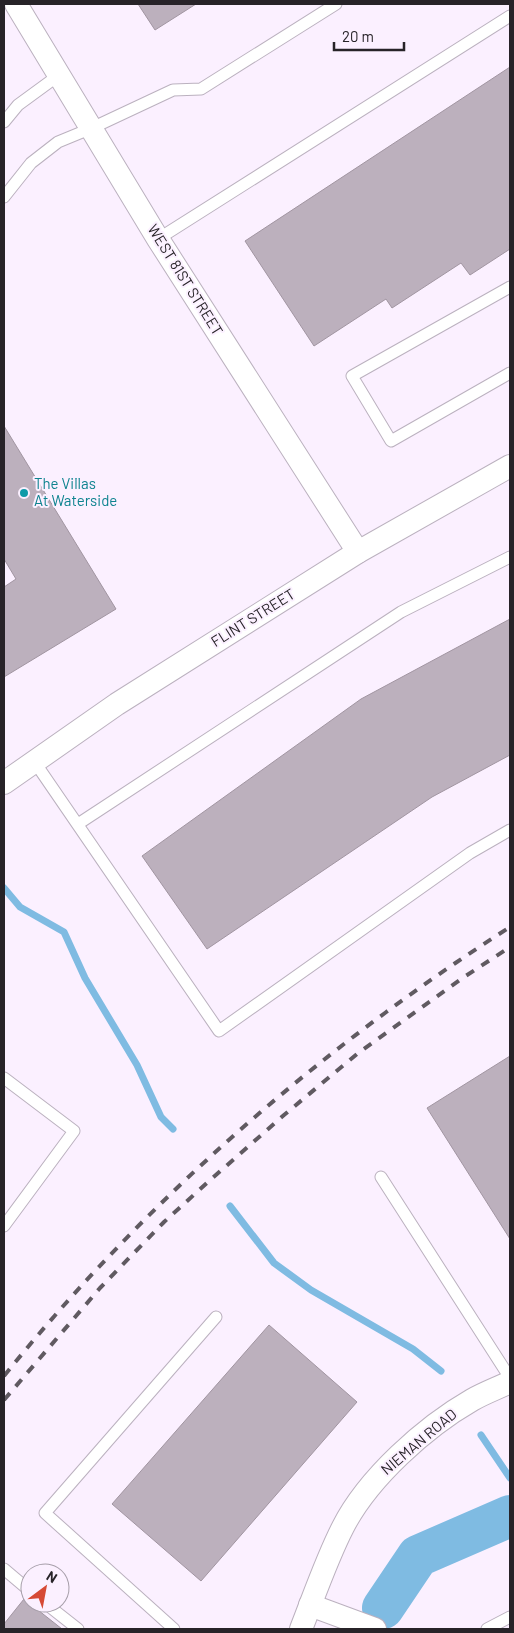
<svg xmlns="http://www.w3.org/2000/svg" width="514" height="1633" font-family="Barlow,sans-serif">
	<style>
		.lines { fill: none; stroke-linecap: round; stroke-linejoin: round }
		.stream { stroke: #7fbbe2; stroke-width: 7 }
		.river { stroke: #7fbbe2; stroke-width: 42 }
		.building { fill: #bcb0bd; stroke: #a195a1 }
		.service-casing { stroke: #bbb1bf; stroke-width: 13 }
		.minor-casing { stroke: #bbb1bf; stroke-width: 24 }
		.service { stroke: #fff; stroke-width: 11 }
		.minor { stroke: #fff; stroke-width: 22 }
		.rail { stroke: #605a61; stroke-width: 4; stroke-dasharray: 9 9; stroke-linecap: butt }
		.culture-dot { fill: #0f9aa8; stroke: #fbf0ff; stroke-width: 2 }
		.labels { text-anchor: middle; stroke-width: 4; stroke-linejoin: round; paint-order: stroke }
		.street-label { font-size: 15px; fill: #272328; stroke: #fbf0ff }
		.culture-label { font-size: 15px; fill: #0d838f; stroke: #fbf0ff; text-anchor: start }
	</style>
	<rect width="100%" height="100%" fill="#fbf0ff"/>
	<g class="lines">
		<!-- stream -->
		<g class="stream">
			<path d="M4,888L20,907L64,932L85,978L137,1065L161,1117L173,1129"/>
			<path d="M230,1206L274,1263L311,1290L413,1349L441,1371"/>
			<path d="M481,1435L510,1478"/>
		</g>
		<!-- river -->
		<path class="river" d="M383,1608L418,1556L510,1516"/>
	</g>
	<!-- building -->
	<g class="building">
		<path d="M138,4H196L155,30Z"/>
		<path d="M510,67V249L470,275L461,263L392,308L386,299L314,346L245,241Z"/>
		<path d="M4,426L116,609L4,677V587L16,579L4,559Z"/>
		<path d="M510,619V755L432,797L207,949L142,856L361,699Z"/>
		<path d="M510,1056V1239L427,1108Z"/>
		<path d="M269,1325L357,1402L201,1581L112,1504Z"/>
		<path d="M24,1599L62,1629H4V1624Z"/>
	</g>
	<g class="lines">
		<defs>
			<g id="service">
				<path d="M4,122L18,105L59,75"/>
				<path d="M4,197L31,163L58,142L92,128L173,90L201,89L336,4"/>
				<path d="M158,239L510,16"/>
				<path d="M510,287L352,376L391,441L510,373"/>
				<path d="M34,761L219,1031L470,853L510,830"/>
				<path d="M78,824L401,612L510,557"/>
				<path d="M4,1078L74,1131L4,1226"/>
				<path d="M381,1177L510,1378"/>
				<path d="M4,1569L30,1591"/>
				<path d="M45,1603L78,1629"/>
				<path d="M174,1629L45,1513L216,1317"/>
				<path d="M487,1629L510,1617"/>
			</g>
			<g id="minor">
				<path d="M16,4L158,239L358,552"/>
				<path d="M4,783L117,704L358,552L510,466"/>
				<path d="M310,1605L375,1629"/>
				<path d="M301,1629C314,1596 327,1558 343,1527C368,1478 425,1427 472,1400C484,1393 498,1388 510,1382"/>
			</g>
		</defs>
		<!-- service casing -->
		<use href="#service" class="service-casing"/>
		<!-- minor casing -->
		<use href="#minor" class="minor-casing"/>
		<!-- service -->
		<use href="#service" class="service"/>
		<!-- minor -->
		<use href="#minor" class="minor"/>
		<!-- rail -->
		<g class="rail">
			<path d="M4,1376C146,1200 319,1049 510,927"/>
			<path d="M4,1400L100,1288L164,1222L208,1182L284,1115L357,1054L461,979L510,947"/>
		</g>
	</g>
	<!-- markers -->
	<circle class="culture-dot" cx="24" cy="493" r="5"/>
	<g class="labels">
		<!-- street labels -->
		<g class="street-label">
			<text transform="translate(185 280) rotate(58)" y="5">WEST 81ST STREET</text>
			<text transform="translate(253 618) rotate(-32)" y="5">FLINT STREET</text>
			<text transform="translate(419 1442) rotate(-40)" y="5">NIEMAN ROAD</text>
		</g>
		<!-- culture labels -->
		<g class="culture-label">
			<text x="34" y="489">The Villas<tspan x="34" dy="17">At Waterside</tspan></text>
		</g>
	</g>
	<!-- border -->
	<rect width="514" height="1633" fill="none" stroke="#272328" stroke-width="10"/>
	<!-- north arrow -->
	<g transform="translate(45 1588) rotate(32)"><circle r="24" fill="#fbf0ff" stroke="#a69ea9"/>
	<path d="M0-4L9 19L0 12L-9 19Z" fill="#d64935"/>
	<text y="-8" font-size="14" font-weight="bold" text-anchor="middle" fill="#272328">N</text>
	</g>
	<!-- scale -->
	<path d="M334 42v8h70v-8" fill="none" stroke="#272328" stroke-width="2.5"/>
	<text x="342" y="42" font-size="15" fill="#272328" stroke="#fbf0ff" stroke-width="4" paint-order="stroke">20 m</text>
</svg>
